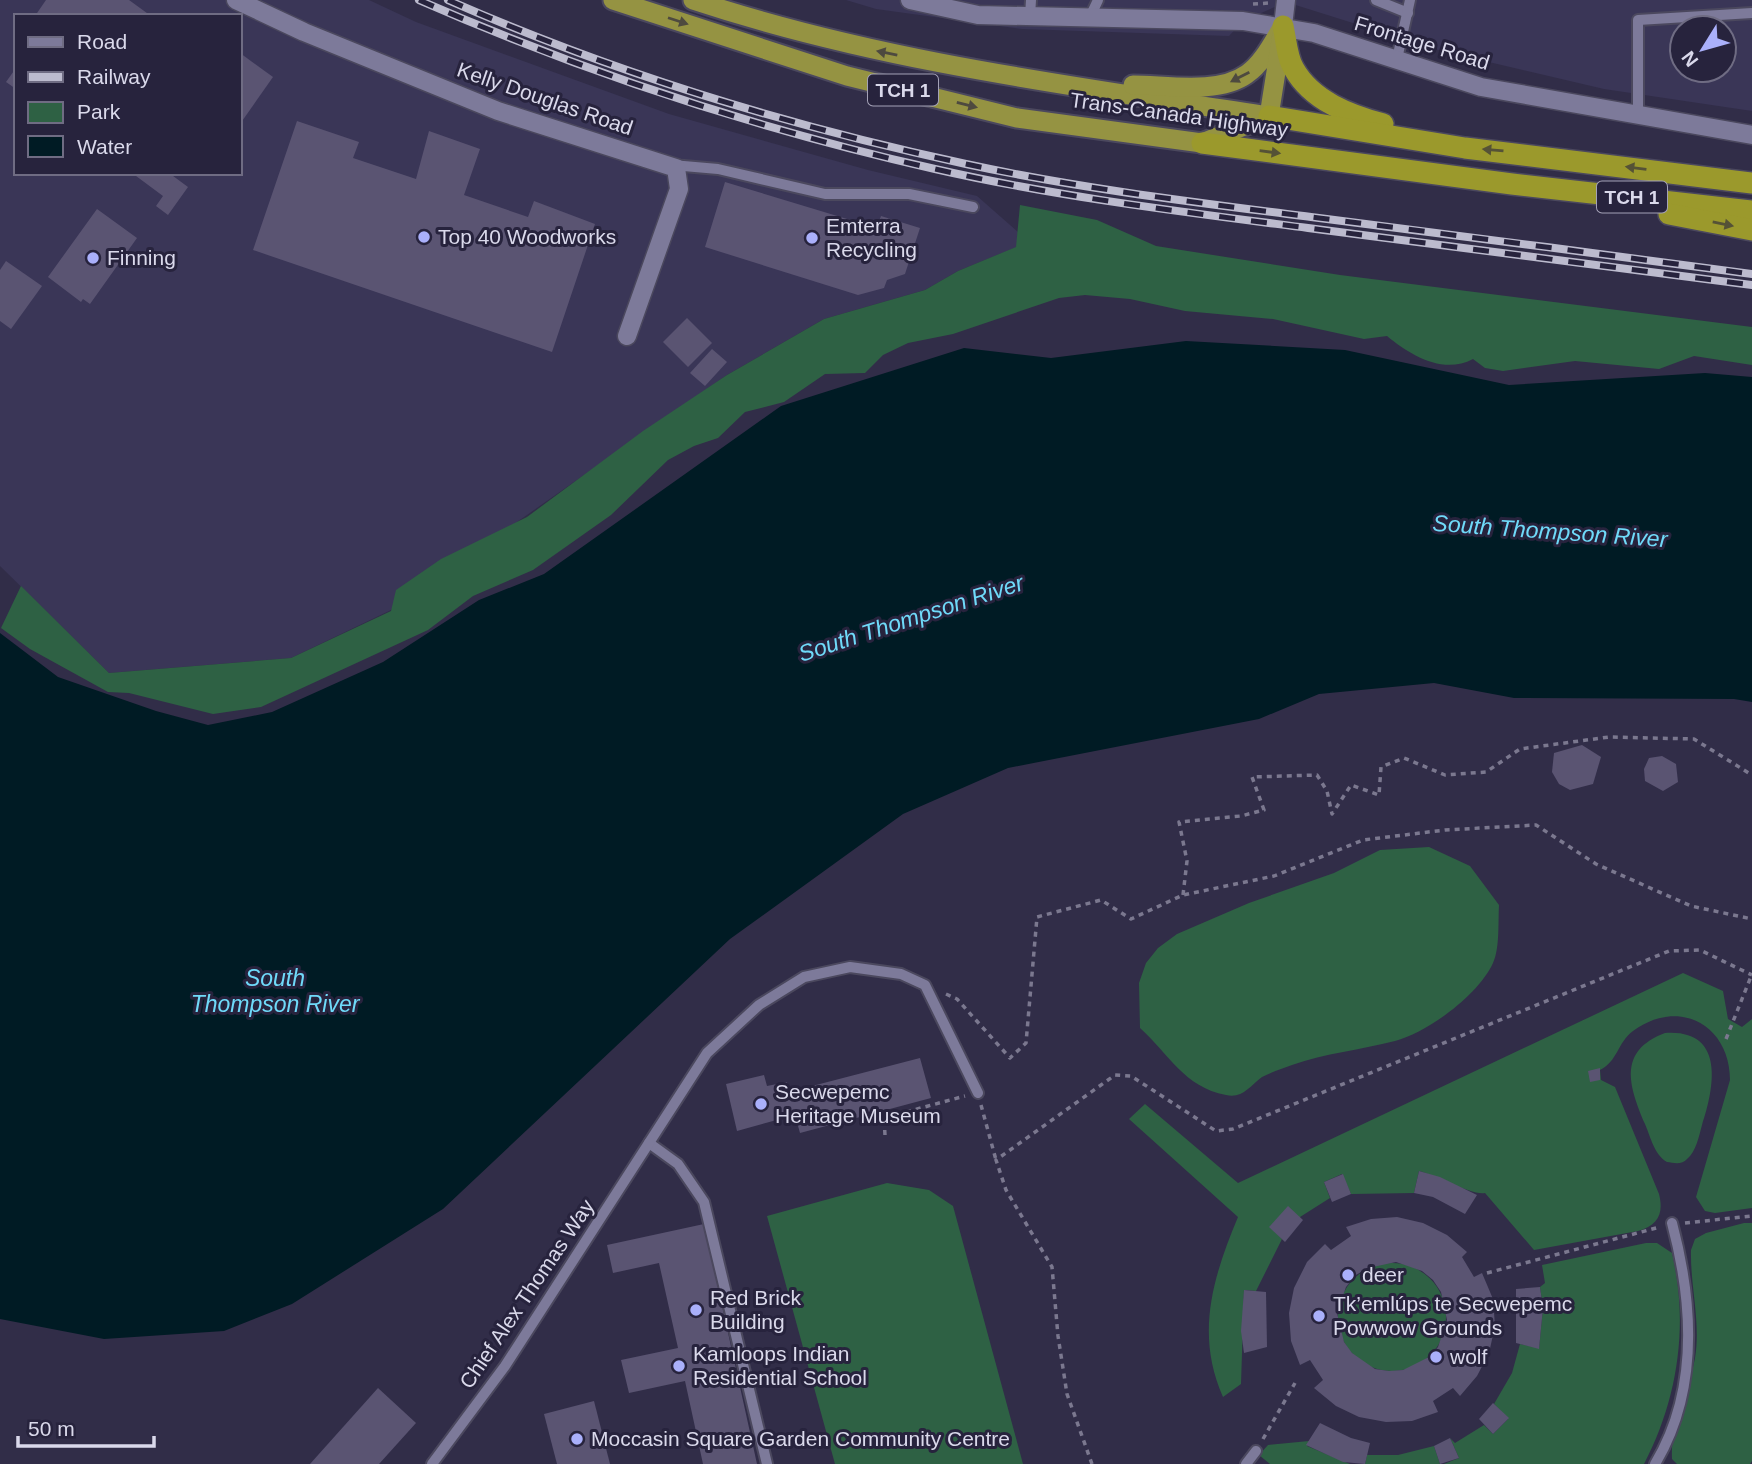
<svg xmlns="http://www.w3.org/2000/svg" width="1752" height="1464" font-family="Helvetica,sans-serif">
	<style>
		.built { fill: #3a3657; fill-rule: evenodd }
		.green { fill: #2e6144 }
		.water { fill: #001b24 }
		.building { fill: #5a5472; fill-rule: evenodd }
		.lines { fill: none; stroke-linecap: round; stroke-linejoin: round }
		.service-casing { stroke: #4b485e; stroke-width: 14 }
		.minor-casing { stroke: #4b485e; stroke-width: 21 }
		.tertiary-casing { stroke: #4b485e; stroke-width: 21 }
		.trunk-casing { stroke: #4b485e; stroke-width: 23 }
		.motorway-casing { stroke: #4b485e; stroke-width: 24 }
		.path { stroke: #7b788f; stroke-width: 3.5; stroke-dasharray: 5 5; stroke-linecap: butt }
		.service { stroke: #7d7a9a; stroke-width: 10 }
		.minor { stroke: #7d7a9a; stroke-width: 18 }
		.tertiary { stroke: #7d7a9a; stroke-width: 18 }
		.trunk { stroke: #959342; stroke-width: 19 }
		.motorway { stroke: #9b992c; stroke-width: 21 }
		.rail-casing { stroke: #bcbbce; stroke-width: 8 }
		.rail { stroke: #27233d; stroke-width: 5; stroke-dasharray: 16; stroke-linecap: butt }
		.oneway { fill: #4e4a3f }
		.oneway2 { fill: #555236 }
		.poi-dot { fill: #aab0fb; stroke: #27233d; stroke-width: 2.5 }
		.labels { text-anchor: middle; stroke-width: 6; stroke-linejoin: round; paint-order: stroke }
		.shield { fill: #27233d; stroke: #a4a2b7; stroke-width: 2 }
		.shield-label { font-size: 19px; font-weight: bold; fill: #dad9eb }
		.street-label { font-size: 21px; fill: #dad9eb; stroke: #27233d }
		.poi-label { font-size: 21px; fill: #dad9eb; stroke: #27233d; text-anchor: start }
		.water-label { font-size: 23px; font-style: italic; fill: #6fdaf9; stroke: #27233d }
	</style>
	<rect width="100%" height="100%" fill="#312d48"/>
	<!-- built -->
	<g class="built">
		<path d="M0,0H369L416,22L669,114L868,170L977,196L1018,232L1017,247L958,271L925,290L824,319L727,375L391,610L291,658L109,673L0,566ZM16,16H240V173H16Z"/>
		<path d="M846,0H1752V111L1604,89L1442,51L1286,2L1243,21L1229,36L1022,29L876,9ZM1682,28H1724V70H1682Z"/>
	</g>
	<!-- green -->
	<g class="green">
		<path d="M1020,205L1097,220L1156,246L1340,275L1752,327V365L1694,356L1659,369L1575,361L1503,371L1485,368L1473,359C1443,375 1410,355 1387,336L1364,339L1273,319L1185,311L1130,299L1085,295L1059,298L953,334L908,343L883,355L865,373L825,374L784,402L745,412L718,438L694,446L668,460L611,515L533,570L473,596L428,630L261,707L213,714L129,693L108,692L30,649L1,628L21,586L109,673L291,658L391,611L396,590L441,559L527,517L643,431L727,375L824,319L925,290L958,271L1016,247Z"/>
		<path d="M1429,847L1470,866L1499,905C1498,922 1500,948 1493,963C1479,994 1429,1032 1395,1041C1361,1050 1325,1053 1292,1065C1282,1069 1271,1072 1262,1077C1250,1086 1242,1099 1226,1095C1184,1087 1169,1054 1140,1028L1139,983L1146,963L1158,948L1177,934L1249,903L1334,873L1380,850Z"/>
		<path d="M1683,973L1723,991L1728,1019L1742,1027L1752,1019V1208L1715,1213L1705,1211L1696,1197L1730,1080C1730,1025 1679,997 1633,1031C1617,1043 1618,1061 1600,1070L1601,1080L1615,1087L1659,1194C1664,1214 1658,1225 1638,1231L1534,1250L1485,1193C1473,1196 1435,1175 1419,1171L1414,1193L1351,1194L1342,1174L1324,1182L1330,1198L1300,1217L1270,1226L1282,1239L1256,1291L1244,1290L1241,1384L1223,1397C1195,1334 1213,1277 1238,1217L1129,1119L1145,1104L1238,1183Z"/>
		<path d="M1665,1033C1725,1029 1715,1086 1702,1125C1699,1136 1696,1152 1687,1159C1682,1165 1674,1163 1667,1162C1654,1154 1651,1138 1645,1124C1629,1086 1617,1051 1665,1033Z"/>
		<path d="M887,1183L929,1190L953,1206L1023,1464H835L767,1216Z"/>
		<path d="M1744,1223H1752V1461L1750,1464H1677L1672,1459C1670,1425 1689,1392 1695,1358C1701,1322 1690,1286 1691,1250L1695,1239L1706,1233Z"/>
		<path d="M1646,1243H1657L1672,1253C1689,1324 1678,1399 1644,1464H1444L1459,1458L1450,1438L1455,1443L1484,1425L1493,1434L1508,1419L1494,1404L1512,1373L1520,1344L1539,1348L1543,1308L1540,1287L1545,1283L1542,1265Z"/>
		<circle cx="1392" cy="1317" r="54"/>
		<path d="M1309,1441L1307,1446L1350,1464H1270L1259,1455L1268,1445Z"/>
		<path d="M1434,1446L1440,1464H1365L1367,1455H1398Z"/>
	</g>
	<!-- water -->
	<path class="water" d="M1186,341L1345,350L1509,385L1705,373L1752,377V702L1734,699L1514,698L1434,683L1319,694L1259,719L1008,768L903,814L730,939L443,1209L292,1304L224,1331L104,1339L0,1319V633L58,677L156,711L208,725L272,712L383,662L479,600L544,574L781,406L964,348L1051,358Z"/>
	<!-- building -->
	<g class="building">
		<path d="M46,0H129L151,16H35Z"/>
		<path d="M240,53L273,77L240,124Z"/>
		<path d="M16,68V89L6,82Z"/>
		<path d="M297,121L359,142L353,158L416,179L429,131L480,149L464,195L528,217L534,201L595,224L552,352L253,250Z"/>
		<path d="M132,173H169L188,187L168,215L156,206L163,196Z"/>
		<path d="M725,182L877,228L881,216L920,228L905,274L887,280L884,288L858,295L705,247Z"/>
		<path d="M97,209L137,238L90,304L83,299L81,302L48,277Z"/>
		<path d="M6,261L42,286L11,329L0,321V270Z"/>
		<path d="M687,318L712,343L688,367L663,342Z"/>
		<path d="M712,349L727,362L705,386L690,373Z"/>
		<path d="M1582,745L1601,757L1593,784L1570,790L1559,784L1552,772L1554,753Z"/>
		<path d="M1662,756L1676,764L1678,782L1663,791L1645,781L1644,769L1649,758Z"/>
		<path d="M920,1058L931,1098L800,1133L795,1115L737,1131L726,1084L764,1075L767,1086L787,1082L789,1092Z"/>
		<path d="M1600,1068V1080L1590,1082L1588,1071Z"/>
		<path d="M1419,1171L1440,1177L1477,1195L1465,1214L1433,1197L1414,1193Z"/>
		<path d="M1343,1174L1351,1194L1332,1202L1324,1182Z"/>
		<path d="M1288,1206L1303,1220L1285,1242L1269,1227Z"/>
		<path d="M1397,1217L1423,1223L1447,1235L1467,1252L1462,1257L1474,1277L1482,1273L1493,1299L1495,1326L1489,1353L1477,1376L1460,1396L1453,1388L1433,1401L1438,1412L1412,1421L1386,1422L1359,1417L1336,1406L1314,1388L1323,1380L1310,1360L1300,1365L1291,1341L1289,1313L1294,1288L1307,1262L1325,1244L1331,1250L1351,1236L1346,1227L1371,1219ZM1396,1262L1422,1271L1433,1280L1441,1292L1447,1320L1438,1347L1429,1357L1403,1370L1389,1371L1375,1369L1352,1353L1344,1342L1337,1313L1346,1287L1356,1275L1368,1268Z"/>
		<path d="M704,1224L757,1464H703L685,1381L629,1393L621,1360L678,1348L659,1263L613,1273L607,1245Z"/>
		<path d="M1540,1287L1543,1308L1539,1349L1516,1343V1289Z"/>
		<path d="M1244,1290L1266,1292L1267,1347L1244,1353L1241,1331Z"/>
		<path d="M378,1388L416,1423L379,1464H310Z"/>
		<path d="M594,1401L610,1464H557L544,1414Z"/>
		<path d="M1493,1403L1509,1418L1493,1434L1479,1419Z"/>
		<path d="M1320,1423L1351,1438L1370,1443L1365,1464L1343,1462L1306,1445Z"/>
		<path d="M1450,1438L1459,1458L1440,1464L1434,1446Z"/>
	</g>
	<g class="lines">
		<defs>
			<g id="service">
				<path d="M1376,0L1408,13"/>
				<path d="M1030,16L1031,0"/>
				<path d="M1090,17L1098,0"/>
				<path d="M1397,59L1410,0"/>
				<path d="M1638,115V20L1752,13"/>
				<path d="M672,165L718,169L825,194H909L973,207"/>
				<path d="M649,1143L678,1164L704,1202L767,1464"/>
				<path d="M432,1464L505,1366L707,1053L759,1005L804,977L850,967L901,974L925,985L978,1093"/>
				<path d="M1246,1464L1256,1451"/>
				<path d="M1655,1464C1699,1391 1693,1302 1672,1223"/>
			</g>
			<g id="minor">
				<path d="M236,0L304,32L498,111L676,168L679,189L627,336"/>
				<path d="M910,0L978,15L1243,21L1314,33L1481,87L1752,135"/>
			</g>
			<path id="tertiary" d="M1283,26L1286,0"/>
			<g id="trunk">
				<path d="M613,0L847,76L1017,118L1202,143L1269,116"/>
				<path d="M693,0C880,62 1074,86 1268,116"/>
				<path d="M1133,85C1166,85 1218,95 1247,74C1263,63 1273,42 1283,26"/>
				<path d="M1269,116L1282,34"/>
			</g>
			<g id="motorway">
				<path d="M1283,26C1286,39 1287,58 1294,69C1312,101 1350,115 1383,124"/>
				<path d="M1269,116L1465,148L1752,183"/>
				<path d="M1202,143L1512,184L1752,211"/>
				<path d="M1669,214L1752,230"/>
			</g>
		</defs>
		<!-- service casing -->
		<use href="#service" class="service-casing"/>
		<!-- minor casing -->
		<use href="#minor" class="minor-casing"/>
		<!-- tertiary casing -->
		<use href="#tertiary" class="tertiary-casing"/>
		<!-- trunk casing -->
		<use href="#trunk" class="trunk-casing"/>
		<!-- motorway casing -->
		<use href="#motorway" class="motorway-casing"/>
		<!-- path -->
		<g class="path">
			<path d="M1253,4L1270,3"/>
			<path d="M1183,895L1187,861L1179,822L1241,816L1264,810L1252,777L1317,775L1327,791L1332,814L1351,785L1379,795L1381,767L1404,758L1445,775L1486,772L1520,749L1609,737L1694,739L1752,775"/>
			<path d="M946,994L957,999L1010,1058L1026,1043L1037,917L1101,900L1131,919L1183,895L1274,876L1363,840L1445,830L1536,825L1596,864L1691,906L1752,919"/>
			<path d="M1726,1039L1752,974"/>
			<path d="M981,1105L996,1160"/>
			<path d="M885,1135L884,1118L965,1096"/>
			<path d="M1685,1223L1752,1216"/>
			<path d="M1487,1273L1660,1227"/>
			<path d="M1263,1439L1295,1383"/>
			<path d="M1092,1464L1067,1394L1058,1336L1052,1267L1006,1190L996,1160L1115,1075L1131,1076L1216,1131L1233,1129L1669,951L1700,950L1752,975"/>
		</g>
		<!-- service -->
		<use href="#service" class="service"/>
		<!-- minor -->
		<use href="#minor" class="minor"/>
		<!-- tertiary -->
		<use href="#tertiary" class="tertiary"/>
		<!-- trunk -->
		<use href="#trunk" class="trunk"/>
		<!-- motorway -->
		<use href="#motorway" class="motorway"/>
		<defs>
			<g id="rail">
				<path d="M419,0C586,73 758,129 935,169C1058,197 1184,212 1308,228C1456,247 1604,266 1752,285"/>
				<path d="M448,0C614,73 789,126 966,164C1082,189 1201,203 1319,218C1463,236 1608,255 1752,274"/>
			</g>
		</defs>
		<!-- rail casing -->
		<use href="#rail" class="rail-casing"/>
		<!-- rail -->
		<use href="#rail" class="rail"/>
	</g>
	<!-- one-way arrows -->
	<defs><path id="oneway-solid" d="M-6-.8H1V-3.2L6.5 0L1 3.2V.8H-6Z" transform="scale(1.75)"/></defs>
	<g class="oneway">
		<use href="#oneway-solid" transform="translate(678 21) rotate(18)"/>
		<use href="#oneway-solid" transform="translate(887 53) rotate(-169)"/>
		<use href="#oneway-solid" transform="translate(1240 77) rotate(153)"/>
		<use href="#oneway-solid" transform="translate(967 105) rotate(14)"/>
	</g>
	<g class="oneway2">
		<use href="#oneway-solid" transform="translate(1493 150) rotate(-175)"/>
		<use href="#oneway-solid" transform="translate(1270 152) rotate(8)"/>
		<use href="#oneway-solid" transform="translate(1636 168) rotate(-173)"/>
		<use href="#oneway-solid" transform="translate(1723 224) rotate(11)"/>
	</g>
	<!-- markers -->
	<g class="poi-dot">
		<circle cx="424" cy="237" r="7"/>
		<circle cx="812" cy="238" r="7"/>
		<circle cx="93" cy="258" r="7"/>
		<circle cx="761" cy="1104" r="7"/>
		<circle cx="1348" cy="1275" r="7"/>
		<circle cx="696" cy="1310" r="7"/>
		<circle cx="1319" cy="1316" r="7"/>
		<circle cx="1436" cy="1357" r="7"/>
		<circle cx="679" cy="1366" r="7"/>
		<circle cx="577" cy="1439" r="7"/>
	</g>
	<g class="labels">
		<!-- shield labels -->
		<g class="shield">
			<rect x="868" y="74.5" width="70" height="31" rx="5"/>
			<rect x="1597" y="181.5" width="70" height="31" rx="5"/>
		</g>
		<g class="shield-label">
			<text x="903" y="97">TCH 1</text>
			<text x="1632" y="204">TCH 1</text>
		</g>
		<!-- street labels -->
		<g class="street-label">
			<text transform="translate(1422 43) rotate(17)" y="7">Frontage Road</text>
			<text transform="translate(545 99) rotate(19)" y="7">Kelly Douglas Road</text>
			<text transform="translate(1179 115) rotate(8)" y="7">Trans-Canada Highway</text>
			<text transform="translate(527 1294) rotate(-56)" y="7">Chief Alex Thomas Way</text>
		</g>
		<!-- poi labels -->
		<g class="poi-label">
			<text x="826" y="233">Emterra<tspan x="826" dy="24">Recycling</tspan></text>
			<text x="438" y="244">Top 40 Woodworks</text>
			<text x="107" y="265">Finning</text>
			<text x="775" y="1099">Secwepemc<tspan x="775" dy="24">Heritage Museum</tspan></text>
			<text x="1362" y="1282">deer</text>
			<text x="710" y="1305">Red Brick<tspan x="710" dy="24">Building</tspan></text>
			<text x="1333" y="1311">Tk’emlúps te Secwepemc<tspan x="1333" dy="24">Powwow Grounds</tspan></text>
			<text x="693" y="1361">Kamloops Indian<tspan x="693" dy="24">Residential School</tspan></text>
			<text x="1450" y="1364">wolf</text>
			<text x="591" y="1446">Moccasin Square Garden Community Centre</text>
		</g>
		<!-- water labels -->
		<g class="water-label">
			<text transform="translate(1550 531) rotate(4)" y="8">South Thompson River</text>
			<text transform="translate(911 618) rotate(-18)" y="8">South Thompson River</text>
			<text x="275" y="986">South<tspan x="275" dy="26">Thompson River</tspan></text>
		</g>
	</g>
	<!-- legend -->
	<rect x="14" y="14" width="228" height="161" fill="#27233d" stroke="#6f6c83" stroke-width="2"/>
	<rect x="28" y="37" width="35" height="10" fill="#7d7a9a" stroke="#6f6c83" stroke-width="2"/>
	<text x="77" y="49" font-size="21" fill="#dad9eb">Road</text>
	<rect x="28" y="72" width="35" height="10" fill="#bcbbce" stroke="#6f6c83" stroke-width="2"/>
	<text x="77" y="84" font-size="21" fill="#dad9eb">Railway</text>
	<rect x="28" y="102" width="35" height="21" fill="#2e6144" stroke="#6f6c83" stroke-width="2"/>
	<text x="77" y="119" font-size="21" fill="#dad9eb">Park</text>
	<rect x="28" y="136" width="35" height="21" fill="#001b24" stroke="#6f6c83" stroke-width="2"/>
	<text x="77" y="154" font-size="21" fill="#dad9eb">Water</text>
	<!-- north arrow -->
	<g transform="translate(1703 49) rotate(233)"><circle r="33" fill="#27233d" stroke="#6f6c83" stroke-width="2"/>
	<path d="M0-5L12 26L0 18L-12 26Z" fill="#aab0fb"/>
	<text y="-10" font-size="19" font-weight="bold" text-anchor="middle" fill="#dad9eb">N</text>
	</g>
	<!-- scale -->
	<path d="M18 1436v10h136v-10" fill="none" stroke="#dad9eb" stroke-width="3.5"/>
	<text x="28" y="1436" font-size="21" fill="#dad9eb" stroke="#27233d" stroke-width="5" paint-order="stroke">50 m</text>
</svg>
